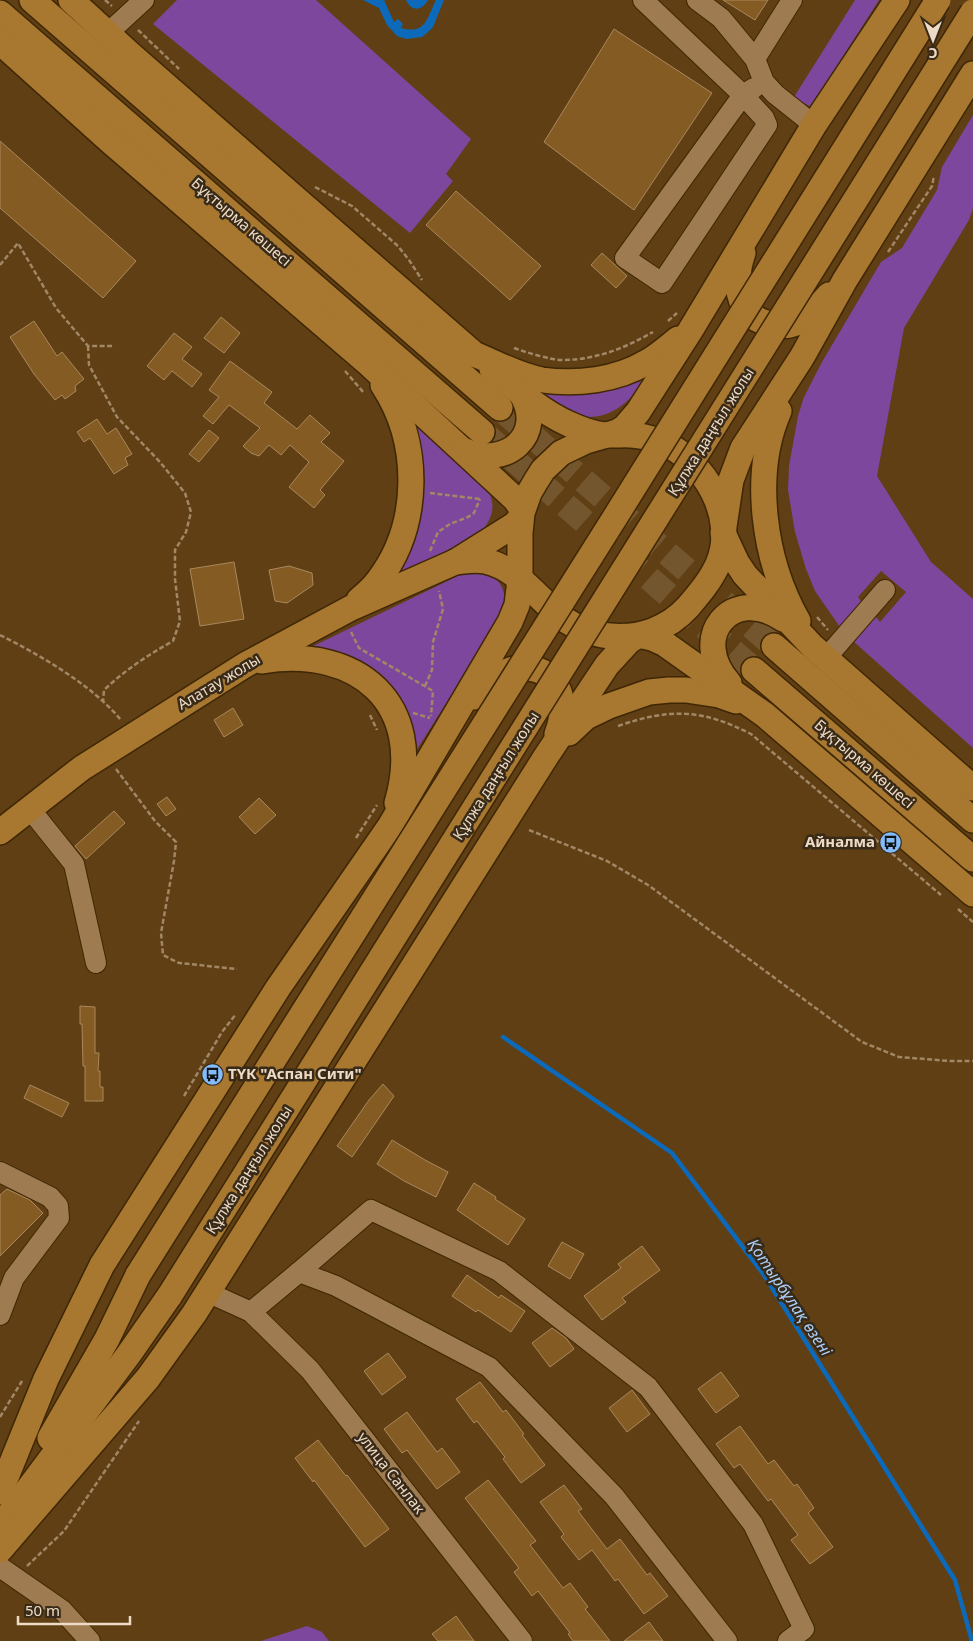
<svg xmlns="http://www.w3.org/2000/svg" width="973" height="1641" font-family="'Noto Sans',sans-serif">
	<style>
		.green { fill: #7e479e }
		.water { fill: #0d6aba }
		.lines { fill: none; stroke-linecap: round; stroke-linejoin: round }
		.stream { stroke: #0d6aba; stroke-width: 4.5 }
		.building { fill: #835b23; stroke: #ab885d }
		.major-tunnel { stroke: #74562e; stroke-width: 25; stroke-dasharray: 25 12; stroke-linecap: butt }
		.minor-casing { stroke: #3f2705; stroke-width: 22 }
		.major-casing { stroke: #3f2705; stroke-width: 28 }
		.path { stroke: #a18766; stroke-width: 2.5; stroke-dasharray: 5 2.5; stroke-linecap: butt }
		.minor { stroke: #9e7b50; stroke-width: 20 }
		.major { stroke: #a87730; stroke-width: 25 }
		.major-bridge-casing { stroke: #3f2705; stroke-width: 28; stroke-linecap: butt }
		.major-bridge { stroke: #a87730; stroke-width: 25 }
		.labels { text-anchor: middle; stroke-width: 5; stroke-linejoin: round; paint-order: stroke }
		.street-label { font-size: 15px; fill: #eedbc5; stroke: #382a18 }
		.poi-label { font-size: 15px; font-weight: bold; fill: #eedbc5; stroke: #382a18; text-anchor: end }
		.water-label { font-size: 16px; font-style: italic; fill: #abd0fa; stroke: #382a18 }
	</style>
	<rect width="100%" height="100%" fill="#5f3f13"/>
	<!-- green -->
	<g class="green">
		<path d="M177,0H316L471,139L446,174L453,181L410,233L153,24Z"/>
		<path d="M855,0H879L811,107L794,97Z"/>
		<path d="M973,115V208L969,220L904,328L877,476L931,562L973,599V748L853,641L875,616L880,622L906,592L881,571L858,597L864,605L842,630L815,591L806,569L795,532L788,490L789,466L798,416L804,397L822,362L881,262L902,248L937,190L942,167Z"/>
		<path d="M661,360C639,389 616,428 572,414C566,412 555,410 550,406C543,399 537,389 531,381Z"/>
		<path d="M400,402L490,495C497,511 488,525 477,536L380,587L404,549Z"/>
		<path d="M471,571C497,570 510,589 503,614L412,757L402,713L303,651L462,574Z"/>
		<path d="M307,1626L322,1632L329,1641H261Z"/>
	</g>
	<!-- water -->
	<g class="water">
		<path d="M363,0H384L394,22L398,19L403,24L401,28C426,35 427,18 436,0H444L433,27L428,32L422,37L406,39L397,36L387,25L379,8Z"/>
		<path d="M406,0H428C422,11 411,12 406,0Z"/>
	</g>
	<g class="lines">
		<!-- stream -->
		<path class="stream" d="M503,1037L672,1153L764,1275L955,1580L972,1641"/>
	</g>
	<!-- building -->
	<g class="building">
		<path d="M723,0H768L755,20Z"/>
		<path d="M614,29L712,93L634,210L544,142Z"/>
		<path d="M0,141L136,261L103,298L0,208Z"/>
		<path d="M456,191L541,266L510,300L426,225Z"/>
		<path d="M602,253L627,276L616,288L591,265Z"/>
		<path d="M221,317L240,333L224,353L204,338Z"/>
		<path d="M34,321L57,356L62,352L84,379L75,386L76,391L65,399L62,395L55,400L34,374L10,337Z"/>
		<path d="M174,333L192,347L182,359L202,374L192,387L172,371L164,380L147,366Z"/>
		<path d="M230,361L272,392L264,403L297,429L310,415L330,433L321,442L344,461L320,490L325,495L314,508L289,487L309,462L290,445L281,455L269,445L259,456L251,453L243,446L260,428L229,405L213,424L203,416L219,397L209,390Z"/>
		<path d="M97,419L107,434L116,428L132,454L125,458L128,465L114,474L90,438L84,442L77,432Z"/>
		<path d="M209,430L219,438L199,462L189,454Z"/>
		<path d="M234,562L244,619L200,626L190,569Z"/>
		<path d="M289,566L312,573L313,585L287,603L275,601L269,570Z"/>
		<path d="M233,708L243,725L224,737L214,720Z"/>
		<path d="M167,797L176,809L166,816L157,804Z"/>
		<path d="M259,798L276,815L255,834L239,817Z"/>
		<path d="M114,811L125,823L86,859L75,846Z"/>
		<path d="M80,1006L95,1007V1053H99L98,1071H100V1087H103V1101H85V1066H83L82,1024H80Z"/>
		<path d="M383,1084L394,1096L352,1157L337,1146L369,1100Z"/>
		<path d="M30,1085L69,1103L62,1117L24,1098Z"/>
		<path d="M392,1140L425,1160L448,1172L436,1197L404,1181L377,1164Z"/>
		<path d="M474,1183L496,1197L495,1199L525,1219L508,1245L457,1210Z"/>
		<path d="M7,1189L30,1200L43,1213L0,1256V1195Z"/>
		<path d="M562,1242L584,1254L570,1279L548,1266Z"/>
		<path d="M642,1246L660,1270L622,1298L626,1302L602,1320L584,1296L621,1268L618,1264Z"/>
		<path d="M467,1275L499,1298L501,1295L525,1311L511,1332L478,1310L476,1312L452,1296Z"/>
		<path d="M552,1328L566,1338L574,1349L550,1367L532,1343Z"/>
		<path d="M388,1353L406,1377L382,1395L364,1371Z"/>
		<path d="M721,1372L739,1396L716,1413L698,1389Z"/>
		<path d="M480,1382L503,1412L506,1410L524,1434L522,1435L545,1465L521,1483L503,1459L505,1457L477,1421L474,1423L456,1399Z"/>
		<path d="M632,1390L650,1414L627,1432L609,1408Z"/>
		<path d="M407,1412L437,1452L442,1448L460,1472L437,1489L407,1450L402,1453L384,1429Z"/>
		<path d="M740,1426L768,1464L774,1460L794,1486L797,1484L814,1508L808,1513L833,1547L810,1564L791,1540L798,1535L771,1499L768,1501L740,1464L734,1468L716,1444Z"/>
		<path d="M318,1440L346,1476L347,1475L389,1529L365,1547L314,1480L313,1482L295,1458Z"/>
		<path d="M488,1480L536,1541L530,1545L563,1588L570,1583L588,1607L585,1609L610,1641H573L568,1634L570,1633L538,1591L532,1596L514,1572L519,1568L465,1498Z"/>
		<path d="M564,1485L582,1509L578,1511L607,1549L620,1539L647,1575L650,1573L668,1596L644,1614L618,1579L615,1581L592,1550L579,1560L561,1537L564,1534L540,1502Z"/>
		<path d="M456,1616L474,1641H438L432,1634Z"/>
		<path d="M649,1622L663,1641H624Z"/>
	</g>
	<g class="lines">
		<!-- major-tunnel -->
		<g class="major-tunnel">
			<path d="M500,408L774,646"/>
			<path d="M482,432L754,670"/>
		</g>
		<defs>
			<g id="minor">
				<path d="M643,0L743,95L754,88"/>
				<path d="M697,0L721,18L755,59L764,82L775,94L814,125"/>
				<path d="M107,34L144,0"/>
				<path d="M755,59L792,0"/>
				<path d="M743,95L764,118L767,125L662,283L625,258Z"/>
				<path d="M826,658L885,590"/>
				<path d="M30,809L74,864L96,963"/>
				<path d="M0,1172L50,1197L58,1206L59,1218L14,1278L0,1315"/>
				<path d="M299,1272L371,1210L499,1271L648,1387L753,1524L804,1629L788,1641"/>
				<path d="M207,1292L251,1312L310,1370L522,1641"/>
				<path d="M251,1312L299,1272L336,1286L489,1367L614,1496L727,1641"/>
				<path d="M0,1567L62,1610L90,1641"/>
			</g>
			<g id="major">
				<path d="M32,0L500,408"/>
				<path d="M71,0L131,55L474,354C496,363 519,376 542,380C577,385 617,380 647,362C658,356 668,347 678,339"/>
				<path d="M0,13L482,432"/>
				<path d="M0,42L110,141L369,364L515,499L522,509L520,519L514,525L455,562L351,608L245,665L82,768L0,832"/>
				<path d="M973,74L845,280L802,357L743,448L731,480L723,533L737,563L745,575L813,647L973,788"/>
				<path d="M743,253C734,278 735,315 767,323C774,325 782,326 790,325C805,322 819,306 829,295"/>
				<path d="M779,411C751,475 764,561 798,621"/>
				<path d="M463,450C505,470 547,435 521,393"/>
				<path d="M455,562C465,561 475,559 485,561C514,567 534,593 555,612C570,625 590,634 610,636C639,639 668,629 688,607C699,594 711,580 718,564C738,518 704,459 661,442C648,437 634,434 620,435C615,435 610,435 605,435C592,434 580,429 569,424C540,411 516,389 492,369"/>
				<path d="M359,600C366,594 373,588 378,581C421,525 421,443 383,385"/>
				<path d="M774,646L973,820"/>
				<path d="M262,661C358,645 426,704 397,803"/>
				<path d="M754,670L973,859"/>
				<path d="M729,683C688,637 732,584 783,619"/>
				<path d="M474,697C484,687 495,676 508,671C514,668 520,668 527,668C561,670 568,706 557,734"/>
				<path d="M569,733L586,717L609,706L649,692L669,690H686L719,695L736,701"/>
				<path d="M50,1438L107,1339L138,1275"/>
				<path d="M0,1492L46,1379L102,1265L278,988L390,826L510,622L517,605L520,580V533L522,513L529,493L536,481L543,470L561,453L586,441L617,432L625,427L638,412L690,331L814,125L897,0"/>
				<path d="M3,1523L129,1354L170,1295"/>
				<path d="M0,1550L148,1378L194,1314L545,758L607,665L629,641L639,635L652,638L665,644L765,715L973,894"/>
			</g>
		</defs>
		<!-- minor casing -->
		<use href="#minor" class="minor-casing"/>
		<!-- major casing -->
		<use href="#major" class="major-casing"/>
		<!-- path -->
		<g class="path">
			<path d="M105,0L112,6"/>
			<path d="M138,30L179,69"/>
			<path d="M315,187L352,206L398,246L409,260L422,280"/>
			<path d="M888,252L932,186L934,176"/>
			<path d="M0,265L18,243L56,308L88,346H113"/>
			<path d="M668,321L677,313"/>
			<path d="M88,346L89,365L117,417L160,462L185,493L191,512L186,532L175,550V579L180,621L173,641C148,655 125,670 104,690L103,702"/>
			<path d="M514,348C525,352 551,360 562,360C596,360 625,348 653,332"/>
			<path d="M345,371L364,393"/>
			<path d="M430,493L480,499"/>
			<path d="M430,551L438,532L450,524L468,517L474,513L480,499"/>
			<path d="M817,617L828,630"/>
			<path d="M351,632L359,648L433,691L431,716"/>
			<path d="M0,635C40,655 92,685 121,720"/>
			<path d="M425,686L432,670L433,642L443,609L439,591"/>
			<path d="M413,713L430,718"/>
			<path d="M370,715L377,730"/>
			<path d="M618,726C670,708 702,709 751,734L941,895"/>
			<path d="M116,769L155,821L176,842L174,861L161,933L163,955L179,963L237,969"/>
			<path d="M529,830L607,861L648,885L862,1042L899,1057L950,1061H973"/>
			<path d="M356,838L377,805"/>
			<path d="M958,909L973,922"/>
			<path d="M184,1096L222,1032L236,1014"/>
			<path d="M0,1417L22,1381"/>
			<path d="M27,1566L64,1531L139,1421"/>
		</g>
		<!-- minor -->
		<use href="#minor" class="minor"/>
		<!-- major -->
		<use href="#major" class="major"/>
		<defs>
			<g id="major-bridge">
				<path d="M138,1275L619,511L938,0"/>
				<path d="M170,1295L973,12"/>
			</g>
		</defs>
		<!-- major-bridge casing -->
		<use href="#major-bridge" class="major-bridge-casing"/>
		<!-- major-bridge -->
		<use href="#major-bridge" class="major-bridge"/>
	</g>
	<!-- icons -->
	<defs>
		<symbol id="bus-disc" viewBox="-11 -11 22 22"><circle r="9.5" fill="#83bcfb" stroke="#382a18"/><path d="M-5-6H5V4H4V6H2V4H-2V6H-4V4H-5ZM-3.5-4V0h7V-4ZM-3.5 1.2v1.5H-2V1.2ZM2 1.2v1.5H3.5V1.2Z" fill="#111"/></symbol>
	</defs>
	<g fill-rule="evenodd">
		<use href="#bus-disc" x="878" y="830" width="25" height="25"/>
		<use href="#bus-disc" x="200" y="1062" width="25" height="25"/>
	</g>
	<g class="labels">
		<!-- street labels -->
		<g class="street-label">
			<text transform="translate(241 222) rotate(41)" y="5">Бұқтырма көшесі</text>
			<text transform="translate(711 432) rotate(-58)" y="5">Құлжа даңғыл жолы</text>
			<text transform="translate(219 682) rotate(-31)" y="5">Алатау жолы</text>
			<text transform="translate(864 764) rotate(41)" y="5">Бұқтырма көшесі</text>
			<text transform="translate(496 776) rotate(-58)" y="5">Құлжа даңғыл жолы</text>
			<text transform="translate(249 1170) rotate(-58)" y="5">Құлжа даңғыл жолы</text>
			<text transform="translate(391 1473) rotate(52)" y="5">улица Санлак</text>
		</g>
		<!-- poi labels -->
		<g class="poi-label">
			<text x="875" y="847">Айналма</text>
			<text x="228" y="1079" text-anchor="start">ТҮК "Аспан Сити"</text>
		</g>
		<!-- water labels -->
		<g class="water-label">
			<text transform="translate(790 1297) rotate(56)" y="6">Қотырбұлақ өзені</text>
		</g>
	</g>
	<!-- north arrow -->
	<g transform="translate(933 40) rotate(180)" stroke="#382a18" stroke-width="4" paint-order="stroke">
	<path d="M0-4L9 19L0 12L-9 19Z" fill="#eedbc5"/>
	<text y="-8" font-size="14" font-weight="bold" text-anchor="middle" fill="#eedbc5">С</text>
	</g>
	<!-- scale -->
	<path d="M18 1616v8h112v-8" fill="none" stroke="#eedbc5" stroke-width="2.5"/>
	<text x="25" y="1616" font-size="15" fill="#eedbc5" stroke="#382a18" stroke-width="4" paint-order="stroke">50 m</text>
</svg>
